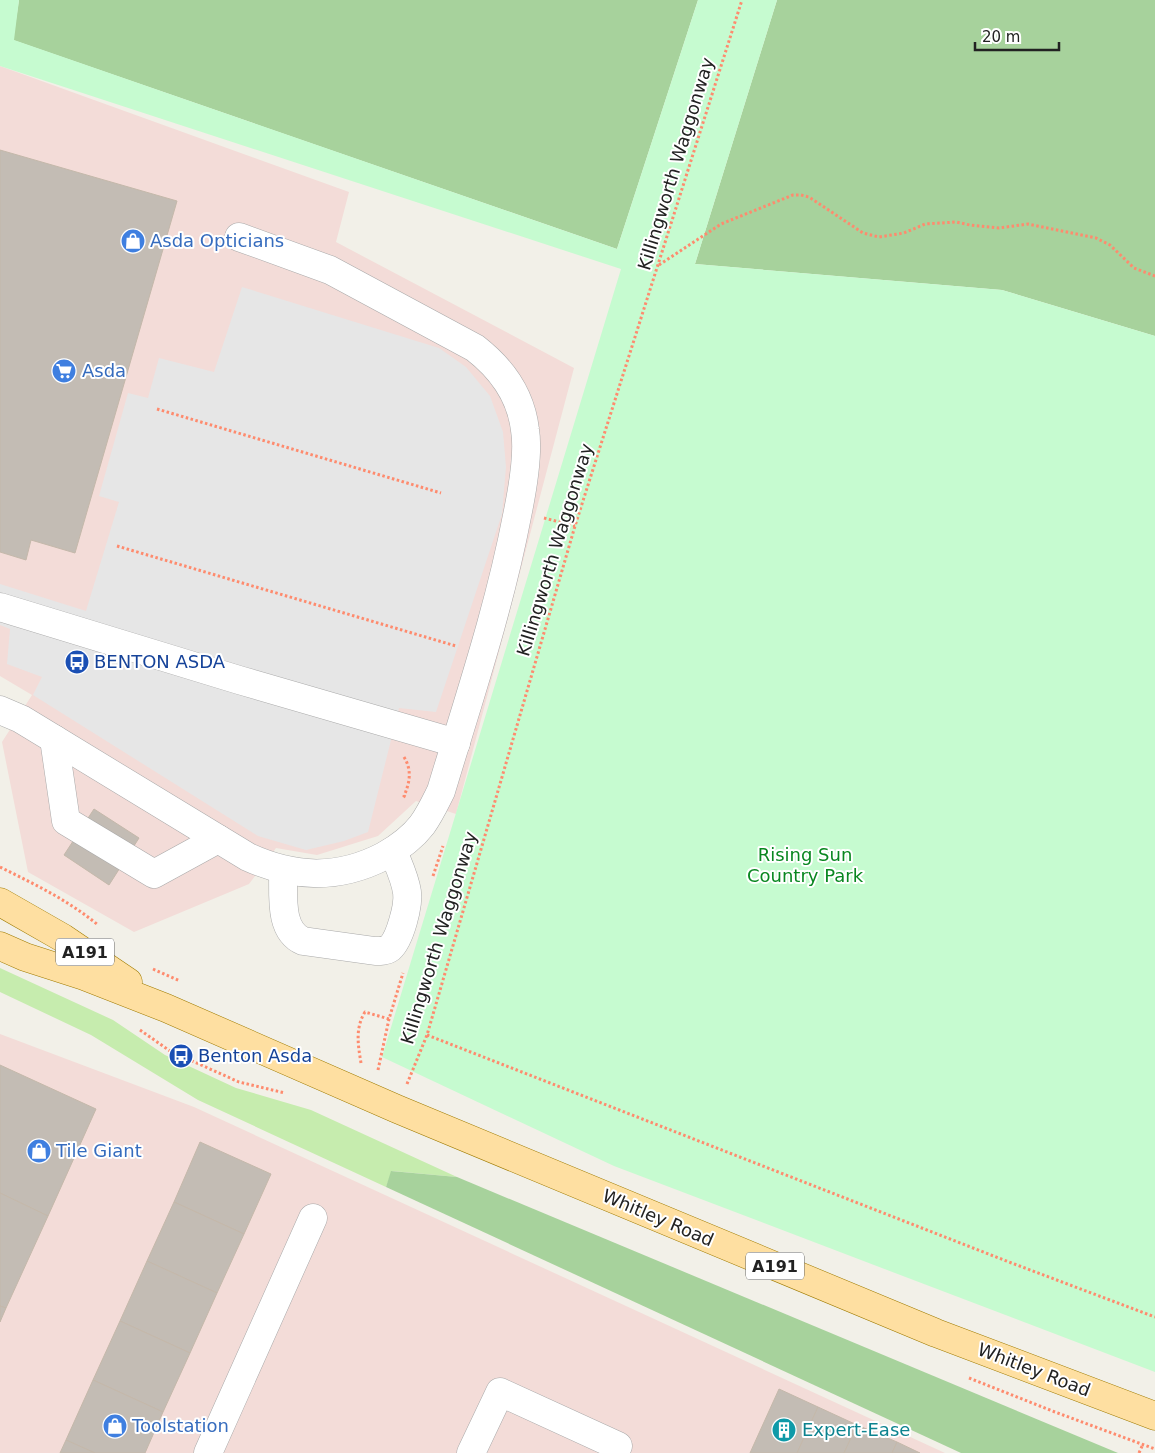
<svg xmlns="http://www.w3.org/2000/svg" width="1155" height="1453" font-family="'DejaVu Sans',sans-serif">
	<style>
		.commercial { fill: #f3dcd8 }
		.grass { fill: #c6ecae }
		.forest { fill: #a7d29c }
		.park { fill: #c6fbd0 }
		.parking { fill: #e6e6e6 }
		.building { fill: #c3bcb4; stroke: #c4b8aa }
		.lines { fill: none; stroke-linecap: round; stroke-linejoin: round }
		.minor-casing { stroke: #a9a9a9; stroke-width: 29 }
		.major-casing { stroke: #9f7b00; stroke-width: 29 }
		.path { stroke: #fe8b6e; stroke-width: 3; stroke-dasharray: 2.5 2.5; stroke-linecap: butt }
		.minor { stroke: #fff; stroke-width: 28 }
		.major { stroke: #fedfa1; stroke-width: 28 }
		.labels { text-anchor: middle; stroke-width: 4; stroke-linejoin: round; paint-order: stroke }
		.shield { fill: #fff; stroke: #646464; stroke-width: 1 }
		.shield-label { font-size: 16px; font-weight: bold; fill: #222 }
		.street-label { font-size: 18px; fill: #222; stroke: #fff }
		.shop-label { font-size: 18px; fill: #366cbe; stroke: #fff; text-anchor: start }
		.transit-label { font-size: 18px; fill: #164399; stroke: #fff; text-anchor: start }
		.park-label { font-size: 18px; fill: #098720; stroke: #fff }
		.culture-label { font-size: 18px; fill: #0d838f; stroke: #fff; text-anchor: start }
	</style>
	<rect width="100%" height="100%" fill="#f2f0e8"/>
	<!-- commercial -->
	<g class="commercial">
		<path d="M0,66L349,192L336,242L574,368L456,814L416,801L378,836L317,855L276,848L249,884L134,932L28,872L2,742L32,695L0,676Z"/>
		<path d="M0,1034L194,1107L945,1453H0Z"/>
	</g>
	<!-- grass -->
	<path class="grass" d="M0,968L113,1020L165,1055L236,1088L311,1110L457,1177L392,1171L386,1187L198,1100L91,1035L0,992Z"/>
	<!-- forest -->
	<g class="forest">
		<path d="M19,0H698L617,249L13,40Z"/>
		<path d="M777,0H1155V336L1002,290L695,264Z"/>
		<path d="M391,1171L457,1177L1118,1453H961L386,1187Z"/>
	</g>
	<!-- park -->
	<path class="park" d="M0,0H19L14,40L617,249L698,0H777L695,264L1002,290L1155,336V1372L614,1166L382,1057L621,269L0,66Z"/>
	<!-- parking -->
	<path class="parking" d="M242,287L439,348L466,367L490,396L503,432L506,467L502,514L436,712L399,708L368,832L344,841L306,850L258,836L33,695L42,677L7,664L10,629L0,625V584L86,611L119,502L99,496L128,393L148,398L159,358L214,372Z"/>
	<!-- building -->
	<g class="building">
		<path d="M0,150L177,201L75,553L31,540L26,560L0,552Z"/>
		<path d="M94,809L139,838L109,885L64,855Z"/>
		<path d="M0,1065L96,1109L48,1216L0,1193Z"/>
		<path d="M200,1142L271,1174L244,1234L174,1202Z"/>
		<path d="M0,1193L48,1216L6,1308L0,1306Z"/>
		<path d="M174,1202L244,1234L217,1293L147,1261Z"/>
		<path d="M147,1261L217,1293L190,1353L120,1321Z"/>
		<path d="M0,1306L6,1308L0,1322Z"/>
		<path d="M120,1321L190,1353L163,1412L93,1380Z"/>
		<path d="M93,1380L163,1412L145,1453H95L66,1440Z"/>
		<path d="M779,1389L818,1407L797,1453H750Z"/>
		<path d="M818,1407L857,1425L844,1453H797Z"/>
		<path d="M857,1425L897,1442L892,1453H844Z"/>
		<path d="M66,1440L95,1453H60Z"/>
		<path d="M897,1442L920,1453H892Z"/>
	</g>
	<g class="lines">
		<defs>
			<g id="minor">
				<path d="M0,607L239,680L456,743"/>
				<path d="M0,710L21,719L248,857C294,878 338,880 384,856C398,848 412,838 422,825C430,814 435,803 441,791C468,701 499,610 517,516C522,492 529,454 525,430C521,395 502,369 475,348L330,270L239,237"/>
				<path d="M54,739L66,821L154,874L218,839"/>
				<path d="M283,870C284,893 278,930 303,941L375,951C381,951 386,951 390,948C400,939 409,905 407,892C405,878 398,864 393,851"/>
				<path d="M208,1453L313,1218"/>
				<path d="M471,1453L500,1392L618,1446"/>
			</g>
			<g id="major">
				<path d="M0,902L63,938L128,982"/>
				<path d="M0,946L25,957L84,976L166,1008L397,1109L936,1333L1155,1416"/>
			</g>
		</defs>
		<!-- minor casing -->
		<use href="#minor" class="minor-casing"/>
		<!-- major casing -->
		<use href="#major" class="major-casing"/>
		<!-- path -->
		<g class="path">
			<path d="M659,265L721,224L793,195H801L809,197L863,233L879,237L904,233L925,224L956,222L970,225L999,228L1028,224L1096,238L1110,245L1134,268L1155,276"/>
			<path d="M157,409L441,493"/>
			<path d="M544,518L575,526"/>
			<path d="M117,546L456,646"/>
			<path d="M404,757C412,770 410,782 404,796L406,797"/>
			<path d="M0,867C34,884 68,900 98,925"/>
			<path d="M433,876L443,846"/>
			<path d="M153,969L180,981"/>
			<path d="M140,1030L170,1051L239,1082L285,1093"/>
			<path d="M427,1035L1009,1262L1155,1317"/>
			<path d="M361,1063C358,1045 355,1028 365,1012L389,1019L403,973"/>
			<path d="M378,1070L389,1019"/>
			<path d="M407,1084L427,1035L575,526L742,0"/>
			<path d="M969,1378L1055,1412L1155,1449"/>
			<path d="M1139,1453L1143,1444"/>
		</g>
		<!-- minor -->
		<use href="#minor" class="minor"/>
		<!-- major -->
		<use href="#major" class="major"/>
	</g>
	<!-- icons -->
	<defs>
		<symbol id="shop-disc" viewBox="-11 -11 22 22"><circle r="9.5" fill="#3f7fe0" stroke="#fff"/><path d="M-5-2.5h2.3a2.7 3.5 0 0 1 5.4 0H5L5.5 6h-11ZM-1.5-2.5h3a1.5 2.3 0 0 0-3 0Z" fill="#fff"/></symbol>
		<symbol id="supermarket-disc" viewBox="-11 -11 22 22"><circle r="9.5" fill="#3f7fe0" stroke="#fff"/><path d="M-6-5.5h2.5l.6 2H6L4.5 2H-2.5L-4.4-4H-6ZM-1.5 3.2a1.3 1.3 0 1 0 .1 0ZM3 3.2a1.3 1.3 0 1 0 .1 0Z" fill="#fff"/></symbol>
		<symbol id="bus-disc" viewBox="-11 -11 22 22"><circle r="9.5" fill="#1a4fb4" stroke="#fff"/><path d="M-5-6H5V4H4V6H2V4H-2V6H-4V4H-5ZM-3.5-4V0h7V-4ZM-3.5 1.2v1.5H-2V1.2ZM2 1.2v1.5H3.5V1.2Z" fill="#fff"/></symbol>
		<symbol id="building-disc" viewBox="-11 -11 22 22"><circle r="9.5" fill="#0f9aa8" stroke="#fff"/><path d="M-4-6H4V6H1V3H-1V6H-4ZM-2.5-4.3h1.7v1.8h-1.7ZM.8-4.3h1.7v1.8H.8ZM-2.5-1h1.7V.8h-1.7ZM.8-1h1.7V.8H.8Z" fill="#fff"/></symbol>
	</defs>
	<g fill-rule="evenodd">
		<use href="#shop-disc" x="119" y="227" width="28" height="28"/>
		<use href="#supermarket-disc" x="50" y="357" width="28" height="28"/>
		<use href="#bus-disc" x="63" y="648" width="28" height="28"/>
		<use href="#bus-disc" x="167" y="1042" width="28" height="28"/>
		<use href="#shop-disc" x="25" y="1137" width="28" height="28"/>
		<use href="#shop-disc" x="101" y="1412" width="28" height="28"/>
		<use href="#building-disc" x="770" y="1416" width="28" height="28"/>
	</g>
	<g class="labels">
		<!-- shield labels -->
		<g class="shield">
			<rect x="56" y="938.5" width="58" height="27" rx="4"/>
			<rect x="746" y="1252.5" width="58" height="27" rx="4"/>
		</g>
		<g class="shield-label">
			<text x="85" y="958">A191</text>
			<text x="775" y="1272">A191</text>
		</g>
		<!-- street labels -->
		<g class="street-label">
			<text transform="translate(676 164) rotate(-73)" y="6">Killingworth Waggonway</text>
			<text transform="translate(555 550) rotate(-73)" y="6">Killingworth Waggonway</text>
			<text transform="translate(439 938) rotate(-73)" y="6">Killingworth Waggonway</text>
			<text transform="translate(658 1218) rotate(23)" y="6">Whitley Road</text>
			<text transform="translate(1034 1370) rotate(21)" y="6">Whitley Road</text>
		</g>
		<!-- shop labels -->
		<g class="shop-label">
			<text x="150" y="247">Asda Opticians</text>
			<text x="82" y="377">Asda</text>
			<text x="56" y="1157">Tile Giant</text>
			<text x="132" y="1432">Toolstation</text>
		</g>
		<!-- transit labels -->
		<g class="transit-label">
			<text x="94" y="668">BENTON ASDA</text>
			<text x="198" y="1062">Benton Asda</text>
		</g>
		<!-- park labels -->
		<g class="park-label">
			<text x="805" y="861">Rising Sun<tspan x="805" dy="21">Country Park</tspan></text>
		</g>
		<!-- culture labels -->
		<g class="culture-label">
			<text x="802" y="1436">Expert-Ease</text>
		</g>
	</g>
	<!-- scale -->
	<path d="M975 42v8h84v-8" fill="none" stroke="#222222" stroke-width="2.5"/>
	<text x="982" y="42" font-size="15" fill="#222222" stroke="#ffffff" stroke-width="4" paint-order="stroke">20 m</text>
</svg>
